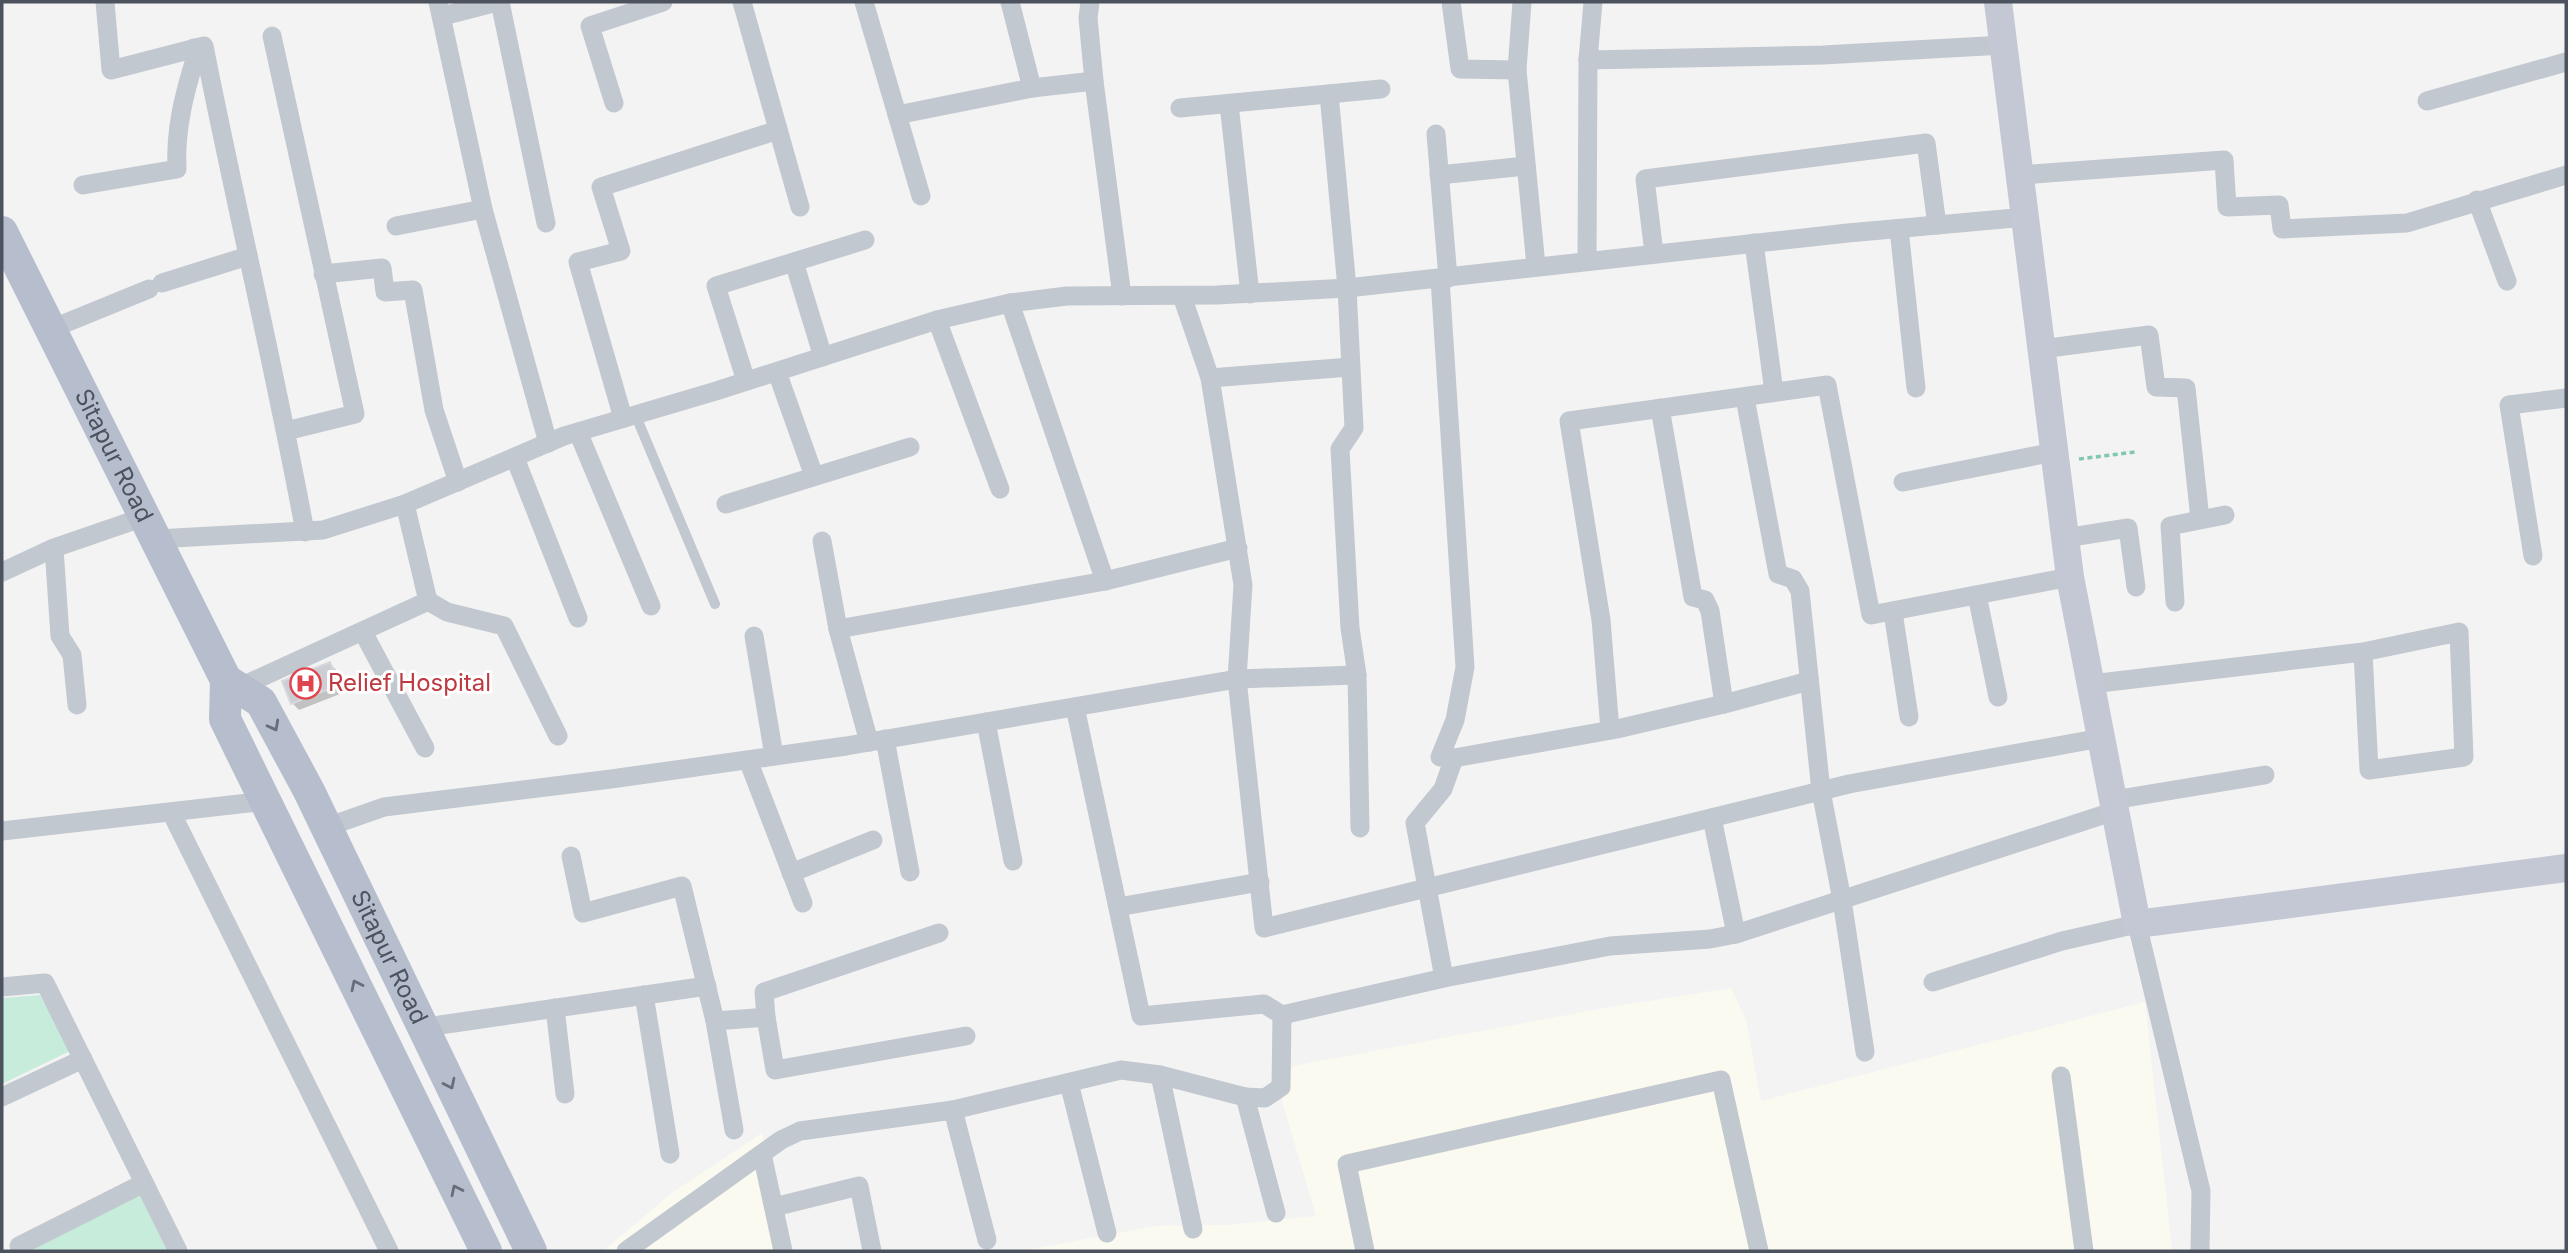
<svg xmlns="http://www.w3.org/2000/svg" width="2568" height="1253" font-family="Inter,sans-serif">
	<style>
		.commercial { fill: #fbfaf0 }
		.green { fill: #c7ecdb }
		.shadow { fill: #0003 }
		.building { fill: #cdced4; stroke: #d7d8dd; stroke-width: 2 }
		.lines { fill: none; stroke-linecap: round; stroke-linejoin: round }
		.path { stroke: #82c7af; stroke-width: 3.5; stroke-dasharray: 5 3.5; stroke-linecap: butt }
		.lane { stroke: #c2c8cf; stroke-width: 10 }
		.street { stroke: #c2c8cf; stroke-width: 19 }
		.secondary { stroke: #c3c8d4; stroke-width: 28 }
		.primary { stroke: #b6bece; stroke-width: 32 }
		.oneway { stroke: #666e7a }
		.labels { text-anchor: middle; stroke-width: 6; stroke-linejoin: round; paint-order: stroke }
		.street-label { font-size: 24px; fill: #4c535e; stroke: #fff }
		.health-label { font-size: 24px; fill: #be3a42; stroke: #fff; text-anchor: start }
	</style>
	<rect width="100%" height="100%" fill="#f4f3f3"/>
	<!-- commercial -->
	<g class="commercial">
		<path d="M1731,988L1746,1020L1761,1101L2145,1002L2172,1251H1021L1155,1226L1226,1225L1316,1216L1282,1101L1293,1066L1605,1008Z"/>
		<path d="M762,1133L789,1251H603L673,1192Z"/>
	</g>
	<!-- green -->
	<g class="green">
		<path d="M40,995L70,1051L2,1084V998Z"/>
		<path d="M142,1193L171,1251H36L34,1246Z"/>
	</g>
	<!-- shadow -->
	<path class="shadow" d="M330,664L337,671L345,692L299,710L292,703Z"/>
	<!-- building -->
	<path class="building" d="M330,662L339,685L291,704L282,681Z"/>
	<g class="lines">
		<!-- path -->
		<path class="path" d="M2079,459L2135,452"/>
		<!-- lane -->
		<path class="lane" d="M635,414L715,604"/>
		<!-- street -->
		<g class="street">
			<path d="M105,2L111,70L204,46C236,208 275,369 305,532"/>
			<path d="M438,2L483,209L548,443"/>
			<path d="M500,2L546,223"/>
			<path d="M742,2L800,207"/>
			<path d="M864,2L921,196"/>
			<path d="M1010,2L1032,88"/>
			<path d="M1090,2L1088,18L1094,81L1122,296"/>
			<path d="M1451,2L1460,69L1517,70"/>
			<path d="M1522,2L1517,70L1536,266"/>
			<path d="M443,16L497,2"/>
			<path d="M272,36L355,414L286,431"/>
			<path d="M1588,60L1823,55L2004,45"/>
			<path d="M1329,94L1347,288L1354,428L1340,449L1350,628L1357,675L1360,828"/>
			<path d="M2427,101L2566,62"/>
			<path d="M614,103L590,26L663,2"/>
			<path d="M1229,104L1250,294"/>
			<path d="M1180,108L1381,89"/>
			<path d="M897,115L1032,88L1094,81"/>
			<path d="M1436,134L1448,278"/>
			<path d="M1439,175L1526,166"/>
			<path d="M2020,175L2224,160L2227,207L2279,205L2282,229L2407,223L2566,175"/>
			<path d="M83,185L177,169C175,130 184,94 196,56L194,48"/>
			<path d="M2477,200L2507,281"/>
			<path d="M396,226L483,209"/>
			<path d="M1899,229L1916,388"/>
			<path d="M1754,243L1774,392"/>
			<path d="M1654,253L1645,179L1926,143L1937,225"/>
			<path d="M1587,261L1588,60L1593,2"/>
			<path d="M794,262L823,357"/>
			<path d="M323,274L382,268L385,292L413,290L434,410L458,482"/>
			<path d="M1440,279L1465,667L1455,720L1440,757L1454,758L1617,729L1724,704L1809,681"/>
			<path d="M162,283L248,256"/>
			<path d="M1182,296L1210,378L1243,585L1237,679L1264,928L1849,784L2101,738"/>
			<path d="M1010,303L1105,581"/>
			<path d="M937,320L1000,489"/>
			<path d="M51,329L149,289"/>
			<path d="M2041,349L2149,335L2156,387L2186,388L2200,519"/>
			<path d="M777,372L814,476"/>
			<path d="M1210,378L1350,367"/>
			<path d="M746,381L716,286L865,240"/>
			<path d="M1745,398L1778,574L1793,579L1800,591L1821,791L1842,900L1865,1052"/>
			<path d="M1660,408L1693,597L1705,600L1710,611L1724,704"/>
			<path d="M623,418L578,262L621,251L601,187L778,130"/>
			<path d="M578,432L651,606"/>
			<path d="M515,458L578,618"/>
			<path d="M1903,482L2054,452"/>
			<path d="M726,504L910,447"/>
			<path d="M2065,538L2128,528L2136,587"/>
			<path d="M156,539L323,530L405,504"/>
			<path d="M822,541L838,629L869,742"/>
			<path d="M54,548L60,636L72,655L77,705"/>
			<path d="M2533,556L2509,405L2566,398"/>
			<path d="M2,572L54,548L144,517"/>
			<path d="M1977,595L1998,697"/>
			<path d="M428,601L447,612L504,626L558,736"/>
			<path d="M2175,602L2170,526L2225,515"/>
			<path d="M1893,612L1909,717"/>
			<path d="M838,629L1105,581L1238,548"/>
			<path d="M363,632L425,748"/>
			<path d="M754,636L774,756"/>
			<path d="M2091,684L2363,652L2459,632L2464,757L2369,770L2363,652"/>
			<path d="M240,687L428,601L405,504L564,436L716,391L937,320L1010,303L1067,296L1217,295L1347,288L1848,233L2026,217"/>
			<path d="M1075,707L1141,1016L1264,1004L1282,1015L1444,978L1610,946L1710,939L1736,934L2115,811"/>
			<path d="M986,722L1013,861"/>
			<path d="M1610,730L1601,620L1569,421L1827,385L1871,615L2070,577"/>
			<path d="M885,739L910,872"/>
			<path d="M748,760L803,903"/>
			<path d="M2113,800L2265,775"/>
			<path d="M171,812L389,1251"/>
			<path d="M1712,818L1736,934"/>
			<path d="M327,827L384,807L611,779L846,746L1237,679L1357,675"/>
			<path d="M2,831L266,801"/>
			<path d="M571,856L583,913L682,886L715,1021L734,1130"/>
			<path d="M791,873L873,840"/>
			<path d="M1118,907L1260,882"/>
			<path d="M939,933L764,992L766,1017L775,1070L966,1036"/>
			<path d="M1444,978L1415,823L1443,789L1454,758"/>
			<path d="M1933,982L2062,941L2137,924L2201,1191L2200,1251"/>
			<path d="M2,987L45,983L178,1251"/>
			<path d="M644,995L670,1154"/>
			<path d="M555,1008L565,1094"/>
			<path d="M715,1021L766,1017"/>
			<path d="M427,1034L440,1025L707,986"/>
			<path d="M1160,1075L1193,1229"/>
			<path d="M2061,1076L2084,1251"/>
			<path d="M1069,1083L1107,1233"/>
			<path d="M2,1097L83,1059"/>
			<path d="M1245,1097L1276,1213"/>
			<path d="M953,1110L987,1240"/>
			<path d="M762,1154L783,1251"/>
			<path d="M774,1207L859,1186L872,1251"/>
			<path d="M22,1251L19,1246L144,1183"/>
			<path d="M626,1251L781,1140L800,1131L953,1110L1121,1070L1160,1075L1245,1097L1265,1098L1281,1087L1282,1015"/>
			<path d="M1365,1251L1347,1164L1721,1080L1759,1251"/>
		</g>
		<!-- secondary -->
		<path class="secondary" d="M1998,2L2070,577L2137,924L2566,868"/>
		<!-- primary -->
		<g class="primary">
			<path id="s1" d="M2,232L226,680L225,719L486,1251"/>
			<path id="s2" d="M226,680L261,702L309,791L531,1251"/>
		</g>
	</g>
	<!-- one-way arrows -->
	<defs><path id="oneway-chevron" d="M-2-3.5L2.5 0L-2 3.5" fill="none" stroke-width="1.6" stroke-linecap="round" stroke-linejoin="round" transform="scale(1.75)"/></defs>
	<g class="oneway">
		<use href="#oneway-chevron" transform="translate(274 726) rotate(62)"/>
		<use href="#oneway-chevron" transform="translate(356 985) rotate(-116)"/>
		<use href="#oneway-chevron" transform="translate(450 1084) rotate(64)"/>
		<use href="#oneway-chevron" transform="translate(456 1190) rotate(-116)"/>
	</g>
	<!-- icons -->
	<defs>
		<symbol id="hospital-ring" viewBox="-11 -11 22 22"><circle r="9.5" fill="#fff" stroke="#e0444e" stroke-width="1.5"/><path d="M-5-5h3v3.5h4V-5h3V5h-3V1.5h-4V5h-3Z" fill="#e0444e"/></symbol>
	</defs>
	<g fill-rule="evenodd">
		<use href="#hospital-ring" x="288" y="666" width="35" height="35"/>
	</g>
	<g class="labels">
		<!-- street labels -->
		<g class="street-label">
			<text dy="8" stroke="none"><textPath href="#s1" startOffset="250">Sitapur Road</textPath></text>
			<text dy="8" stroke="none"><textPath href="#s2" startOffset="327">Sitapur Road</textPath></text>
		</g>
		<!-- health labels -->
		<g class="health-label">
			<text x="328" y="691">Relief Hospital</text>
		</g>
	</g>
	<!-- border -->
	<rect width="2568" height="1253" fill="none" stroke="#4c535e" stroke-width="7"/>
</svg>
